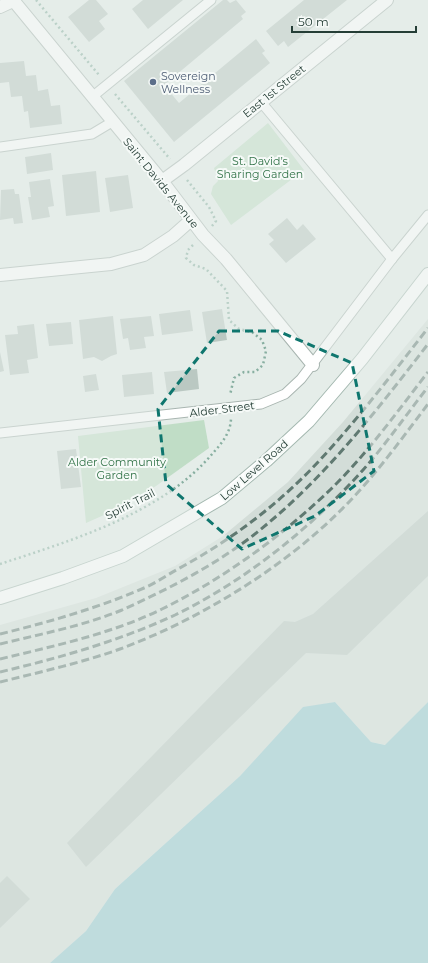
<svg xmlns="http://www.w3.org/2000/svg" width="428" height="963" font-family="Montserrat,sans-serif">
	<style>
		.built { fill: #d3ddd8 }
		.green { fill: #c0ddc6 }
		.water { fill: #91c7ce }
		.building { fill: #bac8c2 }
		.lines { fill: none; stroke-linecap: round; stroke-linejoin: round }
		.lane-casing { stroke: #a8b5b0; stroke-width: 11 }
		.street-casing { stroke: #a8b5b0; stroke-width: 14 }
		.secondary-casing { stroke: #a4b8b0; stroke-width: 14 }
		.path { stroke: #88afa1; stroke-width: 2.5; stroke-dasharray: 2 3; stroke-linecap: butt }
		.lane { stroke: #fff; stroke-width: 9 }
		.street { stroke: #fff; stroke-width: 12 }
		.secondary { stroke: #fff; stroke-width: 12 }
		.rail { stroke: #607971; stroke-width: 3; stroke-dasharray: 8 4; stroke-linecap: butt }
		.marked { fill: none; stroke: #0f766e; stroke-width: 3; stroke-dasharray: 8 5; stroke-linejoin: round }
		.service-dot { fill: #5c6f8a; stroke: #f6faf8; stroke-width: 1.5 }
		.labels { text-anchor: middle; stroke-width: 4; stroke-linejoin: round; paint-order: stroke }
		.service-label { font-size: 11px; fill: #4e5e75; stroke: #f6faf8; text-anchor: start }
		.street-label { font-size: 11px; fill: #253e36; stroke: #f6faf8 }
		.park-label { font-size: 11px; fill: #327348; stroke: #f6faf8 }
	</style>
	<rect width="100%" height="100%" fill="#e5ede9"/>
	<!-- built -->
	<path class="built" d="M428,319V702L386,745L371,742L335,702L303,708L240,776L115,889L86,931L50,963H0V625L96,598L175,566L223,536L288,482L343,422Z"/>
	<!-- green -->
	<g class="green">
		<path d="M268,123L304,170L231,225L211,194L213,186L218,181L214,168Z"/>
		<path d="M204,420L209,448L156,486L122,507L86,523L78,436Z"/>
	</g>
	<!-- water -->
	<path class="water" d="M335,702L371,742L385,745L428,702V963H50L86,931L115,889L240,776L303,707Z"/>
	<!-- building -->
	<g class="building">
		<path d="M89,0H96L108,14L99,21L105,29L89,42L68,17Z"/>
		<path d="M143,0H183L148,29L132,9Z"/>
		<path d="M223,0H227L230,3L236,0L246,12L241,16L243,19L164,85L179,103L256,39L265,51L262,53L270,63L174,142L124,81Z"/>
		<path d="M304,0H347L288,47L284,41L278,46L266,31Z"/>
		<path d="M24,61L26,76L36,75L38,91L48,89L51,106L60,105L62,124L30,128L28,111L24,112L22,96L11,97L9,82L0,83V63Z"/>
		<path d="M51,153L53,170L27,174L25,157Z"/>
		<path d="M96,171L100,212L66,216L62,175Z"/>
		<path d="M128,175L133,208L110,212L105,178Z"/>
		<path d="M50,179L54,206L48,207L50,217L32,220L28,197H31L29,182Z"/>
		<path d="M14,189L15,194H19L23,223L14,224L13,218L0,220L1,190Z"/>
		<path d="M287,218L297,230L303,224L316,239L286,263L269,244L274,240L268,234Z"/>
		<path d="M222,309L227,340L207,343L202,312Z"/>
		<path d="M190,310L193,331L162,335L159,314Z"/>
		<path d="M113,316L117,354L111,356L102,361L94,357L83,359L79,320Z"/>
		<path d="M151,316L154,336L144,337L146,348L130,350L128,338L123,339L120,319Z"/>
		<path d="M71,322L73,344L49,346L46,324Z"/>
		<path d="M34,324L38,358L27,360L29,373L10,375L5,335L18,334L17,326Z"/>
		<path d="M0,352L4,371L0,372Z"/>
		<path d="M197,369L199,389L167,393L164,372Z"/>
		<path d="M152,372L154,394L124,397L122,375Z"/>
		<path d="M96,374L99,390L85,392L83,376Z"/>
		<path d="M76,449L81,487L61,489L57,451Z"/>
		<path d="M428,511V576L347,655L306,653L86,867L67,843L284,621L295,622L313,614Z"/>
		<path d="M7,876L30,899L0,928V883Z"/>
	</g>
	<g class="lines">
		<defs>
			<g id="lane">
				<path d="M92,97L211,0"/>
				<path d="M261,102L392,259"/>
				<path d="M0,147L92,134L112,122"/>
				<path d="M0,433L261,404L285,394L301,379L392,259L428,215"/>
			</g>
			<g id="street">
				<path d="M13,0L162,181L203,235L226,259L313,365"/>
				<path d="M0,7L15,0"/>
				<path d="M162,181L184,165L387,0"/>
				<path d="M0,275L111,264L144,255L173,236L191,220"/>
			</g>
			<path id="secondary" d="M0,598L63,578L123,556L222,498L266,461L309,421L362,359L428,274"/>
		</defs>
		<!-- lane casing -->
		<use href="#lane" class="lane-casing"/>
		<!-- street casing -->
		<use href="#street" class="street-casing"/>
		<!-- secondary casing -->
		<use href="#secondary" class="secondary-casing"/>
		<!-- path -->
		<g class="path">
			<path d="M36,0L99,75"/>
			<path d="M115,94L170,159"/>
			<path d="M187,180L209,207L216,221L212,226"/>
			<path d="M193,245L188,250L186,258L194,265L206,269L227,291L229,320L239,329L252,332L262,340L266,351L263,365L255,372H244L234,378L230,395"/>
			<path d="M0,564C73,540 163,513 213,453C222,443 231,432 231,418"/>
		</g>
		<!-- lane -->
		<use href="#lane" class="lane"/>
		<!-- street -->
		<use href="#street" class="street"/>
		<!-- secondary -->
		<use href="#secondary" class="secondary"/>
		<!-- rail -->
		<g class="rail">
			<path d="M0,634C49,622 98,608 144,588C156,583 167,575 178,569C231,540 278,505 319,461C358,419 393,373 428,328"/>
			<path d="M0,644C41,634 83,626 122,610C166,590 212,567 251,537C321,483 374,414 428,344"/>
			<path d="M0,659C54,646 111,634 162,609C223,579 282,536 331,489C367,454 397,412 428,372"/>
			<path d="M0,672C59,658 119,641 175,615C245,581 311,528 363,470C386,444 406,415 428,387"/>
			<path d="M0,682C40,672 81,663 120,649C198,620 280,570 339,512C372,480 400,441 428,404"/>
		</g>
	</g>
	<!-- marked area -->
	<path d="M0 0H428V963H0ZM219,331H278L352,363L374,471L315,516L242,549L166,484L158,409Z" fill="#e5ede9" fill-opacity=".55" fill-rule="evenodd"/>
	<path class="marked" d="M219,331H278L352,363L374,471L315,516L242,549L166,484L158,409Z"/>
	<!-- markers -->
	<circle class="service-dot" cx="153" cy="82" r="4"/>
	<g class="labels">
		<!-- service labels -->
		<g class="service-label">
			<text x="161" y="80">Sovereign<tspan x="161" dy="13">Wellness</tspan></text>
		</g>
		<!-- street labels -->
		<g class="street-label">
			<text transform="translate(274 91) rotate(-39)" y="4">East 1st Street</text>
			<text transform="translate(161 183) rotate(51)" y="4">Saint Davids Avenue</text>
			<text transform="translate(222 409) rotate(-7)" y="4">Alder Street</text>
			<text transform="translate(254 470) rotate(-41)" y="4">Low Level Road</text>
			<text transform="translate(130 504) rotate(-27)" y="4">Spirit Trail</text>
		</g>
		<!-- park labels -->
		<g class="park-label">
			<text x="260" y="165">St. David’s<tspan x="260" dy="13">Sharing Garden</tspan></text>
			<text x="117" y="466">Alder Community<tspan x="117" dy="13">Garden</tspan></text>
		</g>
	</g>
	<!-- scale -->
	<path d="M292 26v6h124v-6" fill="none" stroke="#253e36" stroke-width="2"/>
	<text x="298" y="26" font-size="12" fill="#253e36" stroke="#f6faf8" stroke-width="3" paint-order="stroke">50 m</text>
</svg>
